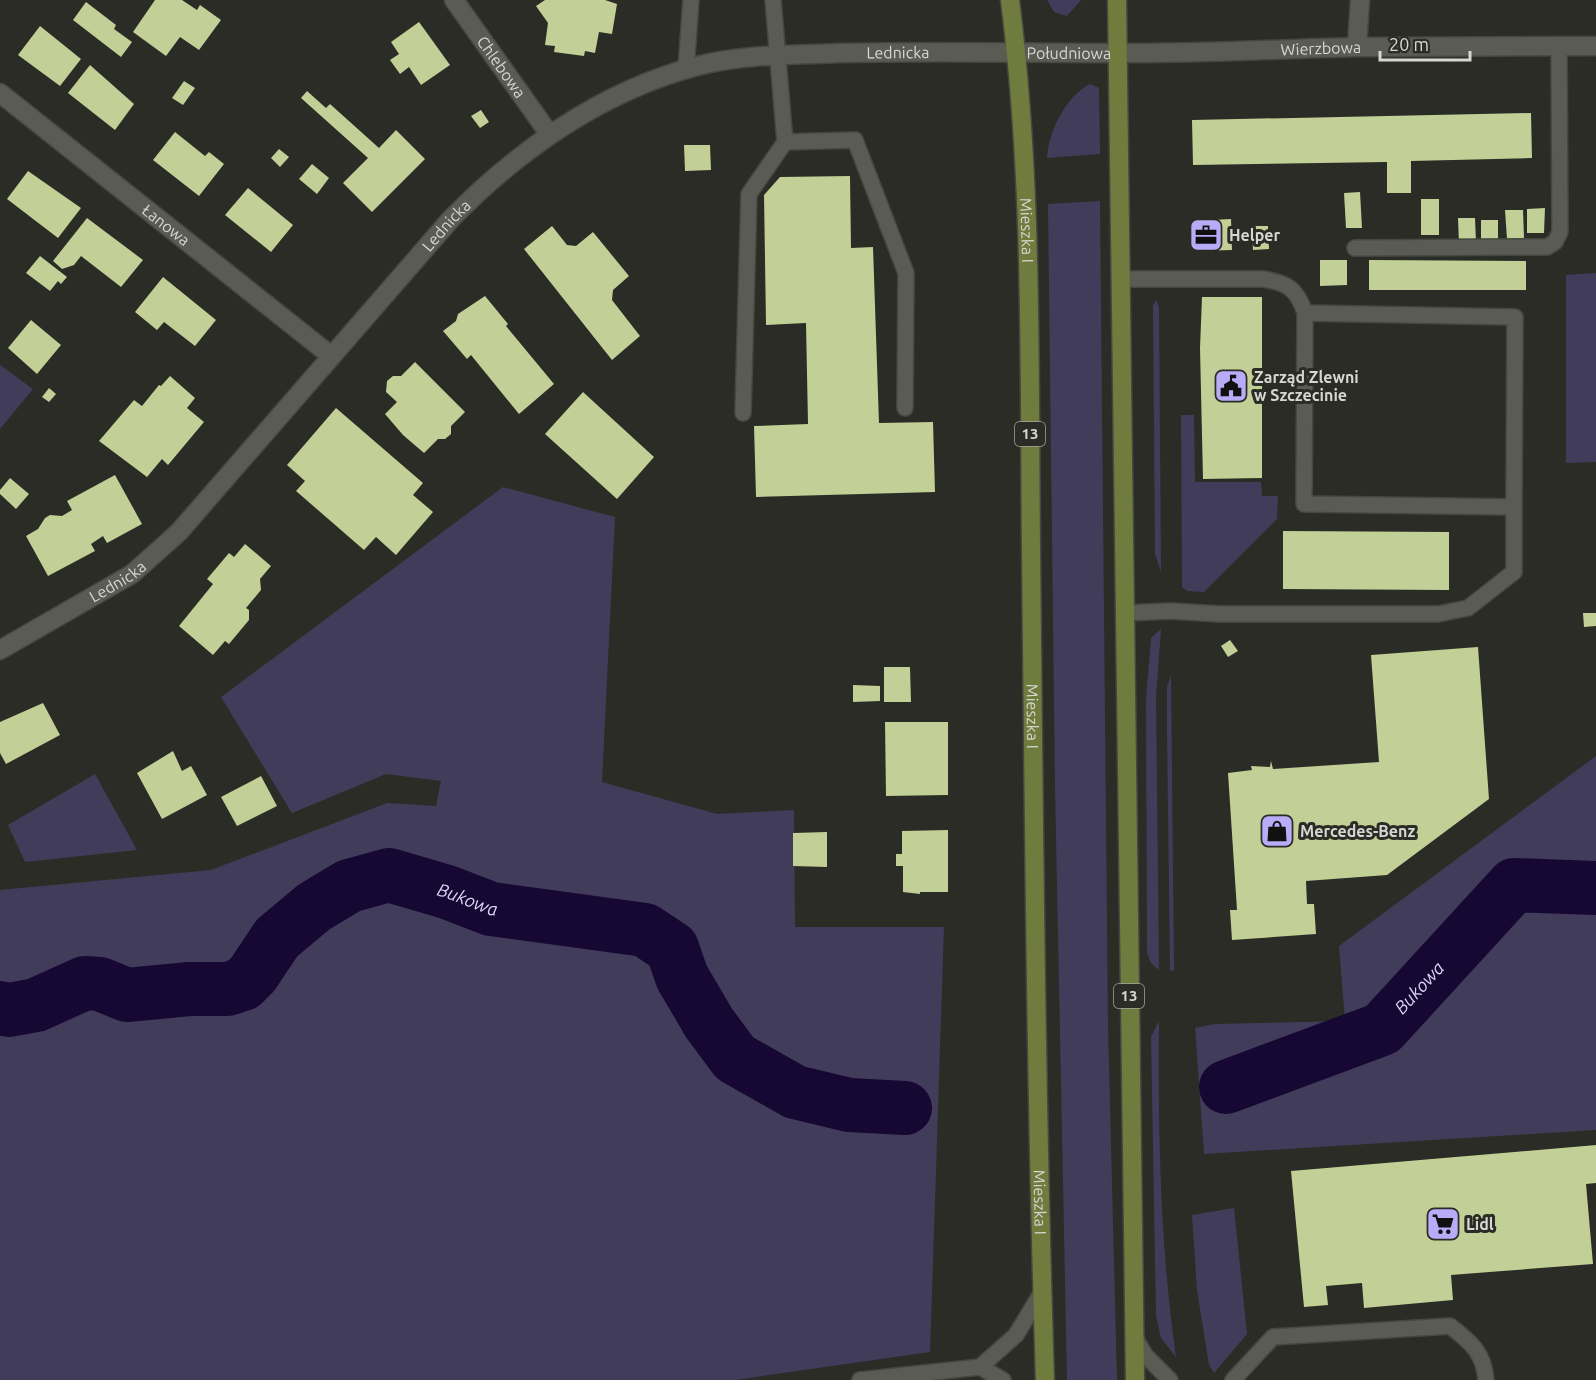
<svg xmlns="http://www.w3.org/2000/svg" width="1596" height="1380" font-family="Ubuntu,sans-serif">
	<style>
		.green { fill: #423c5b }
		.lines { fill: none; stroke-linecap: round; stroke-linejoin: round }
		.river { stroke: #160832; stroke-width: 54 }
		.building { fill: #c2cf96 }
		.lane-casing { stroke: #464741; stroke-width: 18 }
		.street-casing { stroke: #464741; stroke-width: 21 }
		.primary-casing { stroke: #464741; stroke-width: 21 }
		.lane { stroke: #5a5c54; stroke-width: 15 }
		.street { stroke: #5a5c54; stroke-width: 18 }
		.primary { stroke: #707c3d; stroke-width: 18 }
		.labels { text-anchor: middle; stroke-width: 6; stroke-linejoin: round; paint-order: stroke }
		.shield { fill: #2a2c25; stroke: #a2a49f; stroke-width: 1.5 }
		.shield-label { font-size: 15px; font-weight: bold; fill: #d6d7d3 }
		.street-label { font-size: 16px; fill: #d6d7d3; stroke: #2a2c25 }
		.poi-label { font-size: 16px; font-weight: bold; fill: #d6d7d3; stroke: #2a2c25; text-anchor: start }
		.water-label { font-size: 18px; font-style: italic; fill: #dad5f4; stroke: #2a2c25 }
	</style>
	<rect width="100%" height="100%" fill="#2a2c25"/>
	<!-- green -->
	<g class="green">
		<path d="M1047,0H1081L1067,16L1054,12Z"/>
		<path d="M1090,84L1099,88L1100,154L1047,158C1048,132 1066,96 1090,84Z"/>
		<path d="M1100,201L1108,1027L1117,1380H1067L1055,786L1048,204Z"/>
		<path d="M1596,273V462L1566,463V275Z"/>
		<path d="M1156,300L1159,307L1161,572L1155,554L1153,305Z"/>
		<path d="M0,365L33,389L0,429Z"/>
		<path d="M1181,415H1194L1195,482H1261L1262,496H1278L1277,519L1204,592L1187,591L1182,587Z"/>
		<path d="M503,487L615,517L602,782L717,814L794,810L795,927H944L930,1352L735,1380H0V890L211,870L387,803L436,806L441,781L386,774L292,813L221,697Z"/>
		<path d="M1161,629L1156,698L1159,970L1151,963L1147,953L1146,699L1151,638Z"/>
		<path d="M1171,675L1174,970L1170,971L1167,731V687Z"/>
		<path d="M1596,756V1130L1204,1154L1195,1028L1215,1024L1345,1021L1339,946Z"/>
		<path d="M95,774L137,850L25,862L8,825Z"/>
		<path d="M1159,1021C1158,1134 1160,1245 1176,1357L1161,1338L1156,1316L1151,1037Z"/>
		<path d="M1234,1208L1247,1334L1214,1373L1209,1365L1197,1290L1192,1215Z"/>
	</g>
	<g class="lines">
		<!-- river -->
		<g class="river">
			<path id="s1" d="M0,1008L9,1010L36,1005L85,983L100,984L127,995L190,989H228L243,984L253,974L277,938L314,907L349,886L389,875L447,892L491,909L645,930L672,948L682,977L709,1023L735,1058L795,1092L849,1105L905,1108"/>
			<path id="s2" d="M1226,1087L1382,1029L1514,885L1596,888"/>
		</g>
	</g>
	<!-- building -->
	<g class="building">
		<path d="M155,0H182L197,10L200,5L221,20L199,50L180,37L166,56L133,32Z"/>
		<path d="M545,0H605L617,4L612,34L599,32L595,53L585,51L584,56L554,52L555,46L545,45L548,23L536,6Z"/>
		<path d="M86,2L116,25L114,29L132,42L121,57L73,20Z"/>
		<path d="M419,22L450,65L421,85L409,67L400,74L390,60L399,54L391,42Z"/>
		<path d="M40,26L81,59L60,86L18,55Z"/>
		<path d="M90,65L134,104L115,130L68,93Z"/>
		<path d="M184,81L195,88L183,105L172,98Z"/>
		<path d="M307,91L326,108L330,104L379,148L396,130L425,159L372,212L343,183L368,158L301,98Z"/>
		<path d="M481,110L489,122L480,128L471,116Z"/>
		<path d="M1531,113L1532,158L1411,161V193H1387V162L1193,165L1192,120Z"/>
		<path d="M175,132L205,156L209,152L224,164L199,196L153,160Z"/>
		<path d="M684,145H710L711,170L685,171Z"/>
		<path d="M279,149L289,157L280,167L271,158Z"/>
		<path d="M312,164L329,178L317,194L299,179Z"/>
		<path d="M28,171L81,208L58,238L7,199Z"/>
		<path d="M850,176L851,248L873,247L879,423L933,422L935,492L756,497L754,426L808,424L806,323L766,325L764,195L780,177Z"/>
		<path d="M248,188L293,225L271,252L225,215Z"/>
		<path d="M1360,192L1362,228H1346L1344,193Z"/>
		<rect x="1421" y="199" width="18" height="36"/>
		<path d="M1545,208L1544,233H1527V209Z"/>
		<path d="M1505,210H1523L1524,238L1507,239Z"/>
		<path d="M87,218L143,260L121,287L81,256L74,265L62,269L53,261Z"/>
		<path d="M1458,218H1475L1476,243L1459,244Z"/>
		<path d="M1231,219L1232,250L1195,251L1194,221Z"/>
		<path d="M1481,220H1498V243L1481,244Z"/>
		<path d="M552,226L567,245L576,246L593,232L629,276L613,290L612,300L640,336L612,360L524,249Z"/>
		<path d="M1252,226H1268L1269,249L1253,250Z"/>
		<path d="M40,256L67,277L61,284L58,281L50,291L26,273Z"/>
		<path d="M1320,260H1347V285L1320,286Z"/>
		<path d="M1369,260L1526,261V290H1369Z"/>
		<path d="M163,277L216,320L195,346L164,322L157,330L135,312Z"/>
		<path d="M485,296L508,324L506,326L554,384L519,414L471,355L467,359L443,331L456,321L458,314Z"/>
		<path d="M1202,297H1262V478L1203,479L1200,348Z"/>
		<path d="M31,320L61,345L37,374L8,348Z"/>
		<path d="M415,362L465,412L451,426V434L445,439H438L424,453L403,435L385,414L397,402L386,392L387,381L393,376H401Z"/>
		<path d="M170,376L195,398L187,408L204,422L168,465L162,459L147,477L99,441L134,400L142,406L159,385L161,386Z"/>
		<path d="M49,388L56,394L49,402L42,397Z"/>
		<path d="M583,392L654,457L617,499L545,434Z"/>
		<path d="M336,408L423,483L413,495L433,512L396,555L376,537L364,550L296,491L305,481L287,465Z"/>
		<path d="M115,475L142,524L107,543L103,536L91,544L95,551L48,576L26,536L38,529L45,518L50,515L62,516L72,510L67,501Z"/>
		<path d="M10,478L29,494L16,509L0,494V490Z"/>
		<path d="M1283,531L1449,532V590L1283,589Z"/>
		<path d="M245,544L271,566L260,579L261,590L246,608L249,610V620L229,644L225,641L213,655L179,626L213,584L207,579L229,553L234,557Z"/>
		<path d="M1583,613H1596V626L1584,627Z"/>
		<path d="M1230,640L1238,651L1228,657L1221,646Z"/>
		<path d="M1478,647L1489,799L1387,875L1306,881L1307,904H1314L1316,934L1232,940L1230,910H1237L1228,773L1252,770L1251,766L1270,767L1271,761L1273,769L1379,762L1371,655Z"/>
		<path d="M884,667H910L911,702H884Z"/>
		<path d="M853,685L880,686V701L853,702Z"/>
		<path d="M43,703L60,735L6,764L0,753V722Z"/>
		<path d="M885,722H948V795L886,796Z"/>
		<path d="M173,751L182,771L191,766L207,795L162,819L137,773Z"/>
		<path d="M261,776L277,806L237,826L221,797Z"/>
		<path d="M948,830V892H920V894L903,892V866H896V854H902V831Z"/>
		<path d="M827,832V867L793,866V833Z"/>
		<path d="M1596,1145V1183L1586,1184L1593,1264L1451,1275L1453,1300L1364,1308L1362,1283L1326,1286L1328,1305L1304,1307L1291,1171Z"/>
	</g>
	<g class="lines">
		<defs>
			<g id="lane">
				<path d="M773,0L785,142L855,140L906,273L905,408"/>
				<path d="M686,69L691,0"/>
				<path d="M1355,248L1547,247L1555,242L1560,232L1559,46"/>
				<path d="M1121,279H1263C1288,283 1297,289 1305,313L1304,504L1514,507L1515,317L1305,313"/>
				<path d="M743,413L749,194L785,142"/>
				<path d="M1125,613L1171,611L1220,614H1438L1468,608L1514,572V507"/>
				<path d="M1134,1336L1145,1355L1170,1380"/>
				<path d="M980,1367L1003,1380"/>
				<path d="M860,1380L980,1367L1016,1335L1042,1292"/>
				<path d="M1233,1380L1273,1337L1450,1326C1471,1342 1484,1353 1486,1380"/>
			</g>
			<g id="street">
				<path id="s3" d="M454,0L550,135"/>
				<path d="M1357,47L1360,0"/>
				<path id="s4" d="M0,93L330,355"/>
				<path id="s5" d="M0,650L132,574L179,532L450,220C518,150 602,91 697,66C744,54 792,55 840,53C932,51 1024,53 1116,53C1196,54 1276,49 1356,47C1436,46 1516,47 1596,46"/>
			</g>
			<g id="primary">
				<path id="s6" d="M1010,0C1033,181 1029,365 1031,547C1034,825 1036,1103 1045,1380"/>
				<path d="M1117,0L1135,1380"/>
			</g>
		</defs>
		<!-- lane casing -->
		<use href="#lane" class="lane-casing"/>
		<!-- street casing -->
		<use href="#street" class="street-casing"/>
		<!-- primary casing -->
		<use href="#primary" class="primary-casing"/>
		<!-- lane -->
		<use href="#lane" class="lane"/>
		<!-- street -->
		<use href="#street" class="street"/>
		<!-- primary -->
		<use href="#primary" class="primary"/>
	</g>
	<!-- icons -->
	<defs>
		<symbol id="office-square" viewBox="-11 -11 22 22"><rect x="-9" y="-9" width="18" height="18" rx="4" fill="#b9abf7" stroke="#2a2c25"/><path d="M-6-3h4V-5.5h4V-3h4V5H-6ZM-1-4.5V-3h2v-1.5ZM-6 0V1H6V0Z" fill="#111"/></symbol>
		<symbol id="civic-square" viewBox="-11 -11 22 22"><rect x="-9" y="-9" width="18" height="18" rx="4" fill="#b9abf7" stroke="#2a2c25"/><path d="M-.6-6.5H3V-4.5H.6V-3L4-1V1h2V6H-6V1h2V-1L-.6-3ZM-1.2 2.5V6h2.4V2.5Z" fill="#111"/></symbol>
		<symbol id="shop-square" viewBox="-11 -11 22 22"><rect x="-9" y="-9" width="18" height="18" rx="4" fill="#b9abf7" stroke="#2a2c25"/><path d="M-5-2.5h2.3a2.7 3.5 0 0 1 5.4 0H5L5.5 6h-11ZM-1.5-2.5h3a1.5 2.3 0 0 0-3 0Z" fill="#111"/></symbol>
		<symbol id="supermarket-square" viewBox="-11 -11 22 22"><rect x="-9" y="-9" width="18" height="18" rx="4" fill="#b9abf7" stroke="#2a2c25"/><path d="M-6-5.5h2.5l.6 2H6L4.5 2H-2.5L-4.4-4H-6ZM-1.5 3.2a1.3 1.3 0 1 0 .1 0ZM3 3.2a1.3 1.3 0 1 0 .1 0Z" fill="#111"/></symbol>
	</defs>
	<g fill-rule="evenodd">
		<use href="#office-square" x="1187" y="216" width="38" height="38"/>
		<use href="#civic-square" x="1212" y="367" width="38" height="38"/>
		<use href="#shop-square" x="1258" y="812" width="38" height="38"/>
		<use href="#supermarket-square" x="1424" y="1205" width="38" height="38"/>
	</g>
	<g class="labels">
		<!-- shield labels -->
		<g class="shield">
			<rect x="1015" y="422" width="30" height="24" rx="4.5"/>
			<rect x="1114" y="984" width="30" height="24" rx="4.5"/>
		</g>
		<g class="shield-label">
			<text x="1030" y="439">13</text>
			<text x="1129" y="1001">13</text>
		</g>
		<!-- street labels -->
		<g class="street-label">
			<text dy="6" stroke="none"><textPath href="#s5" startOffset="1548">Wierzbowa</textPath></text>
			<text dy="6" stroke="none"><textPath href="#s5" startOffset="1125">Lednicka</textPath></text>
			<text dy="6" stroke="none"><textPath href="#s5" startOffset="1296">Południowa</textPath></text>
			<text dy="6" stroke="none"><textPath href="#s3" startOffset="82">Chlebowa</textPath></text>
			<text dy="6" stroke="none"><textPath href="#s4" startOffset="212">Łanowa</textPath></text>
			<text dy="6" stroke="none"><textPath href="#s5" startOffset="622">Lednicka</textPath></text>
			<text dy="6" stroke="none"><textPath href="#s6" startOffset="231">Mieszka I</textPath></text>
			<text dy="6" stroke="none"><textPath href="#s5" startOffset="136">Lednicka</textPath></text>
			<text dy="6" stroke="none"><textPath href="#s6" startOffset="717">Mieszka I</textPath></text>
			<text dy="6" stroke="none"><textPath href="#s6" startOffset="1203">Mieszka I</textPath></text>
		</g>
		<!-- poi labels -->
		<g class="poi-label">
			<text x="1229" y="241">Helper</text>
			<text x="1254" y="383">Zarząd Zlewni<tspan x="1254" dy="18">w Szczecinie</tspan></text>
			<text x="1300" y="837">Mercedes-Benz</text>
			<text x="1466" y="1230">Lidl</text>
		</g>
		<!-- water labels -->
		<g class="water-label">
			<text dy="6" stroke="none"><textPath href="#s1" startOffset="522">Bukowa</textPath></text>
			<text dy="6" stroke="none"><textPath href="#s2" startOffset="222">Bukowa</textPath></text>
		</g>
	</g>
	<!-- scale -->
	<path d="M1380 51v9h90v-9" fill="none" stroke="#d6d7d3" stroke-width="3"/>
	<text x="1389" y="51" font-size="18" fill="#d6d7d3" stroke="#2a2c25" stroke-width="4.5" paint-order="stroke">20 m</text>
</svg>
